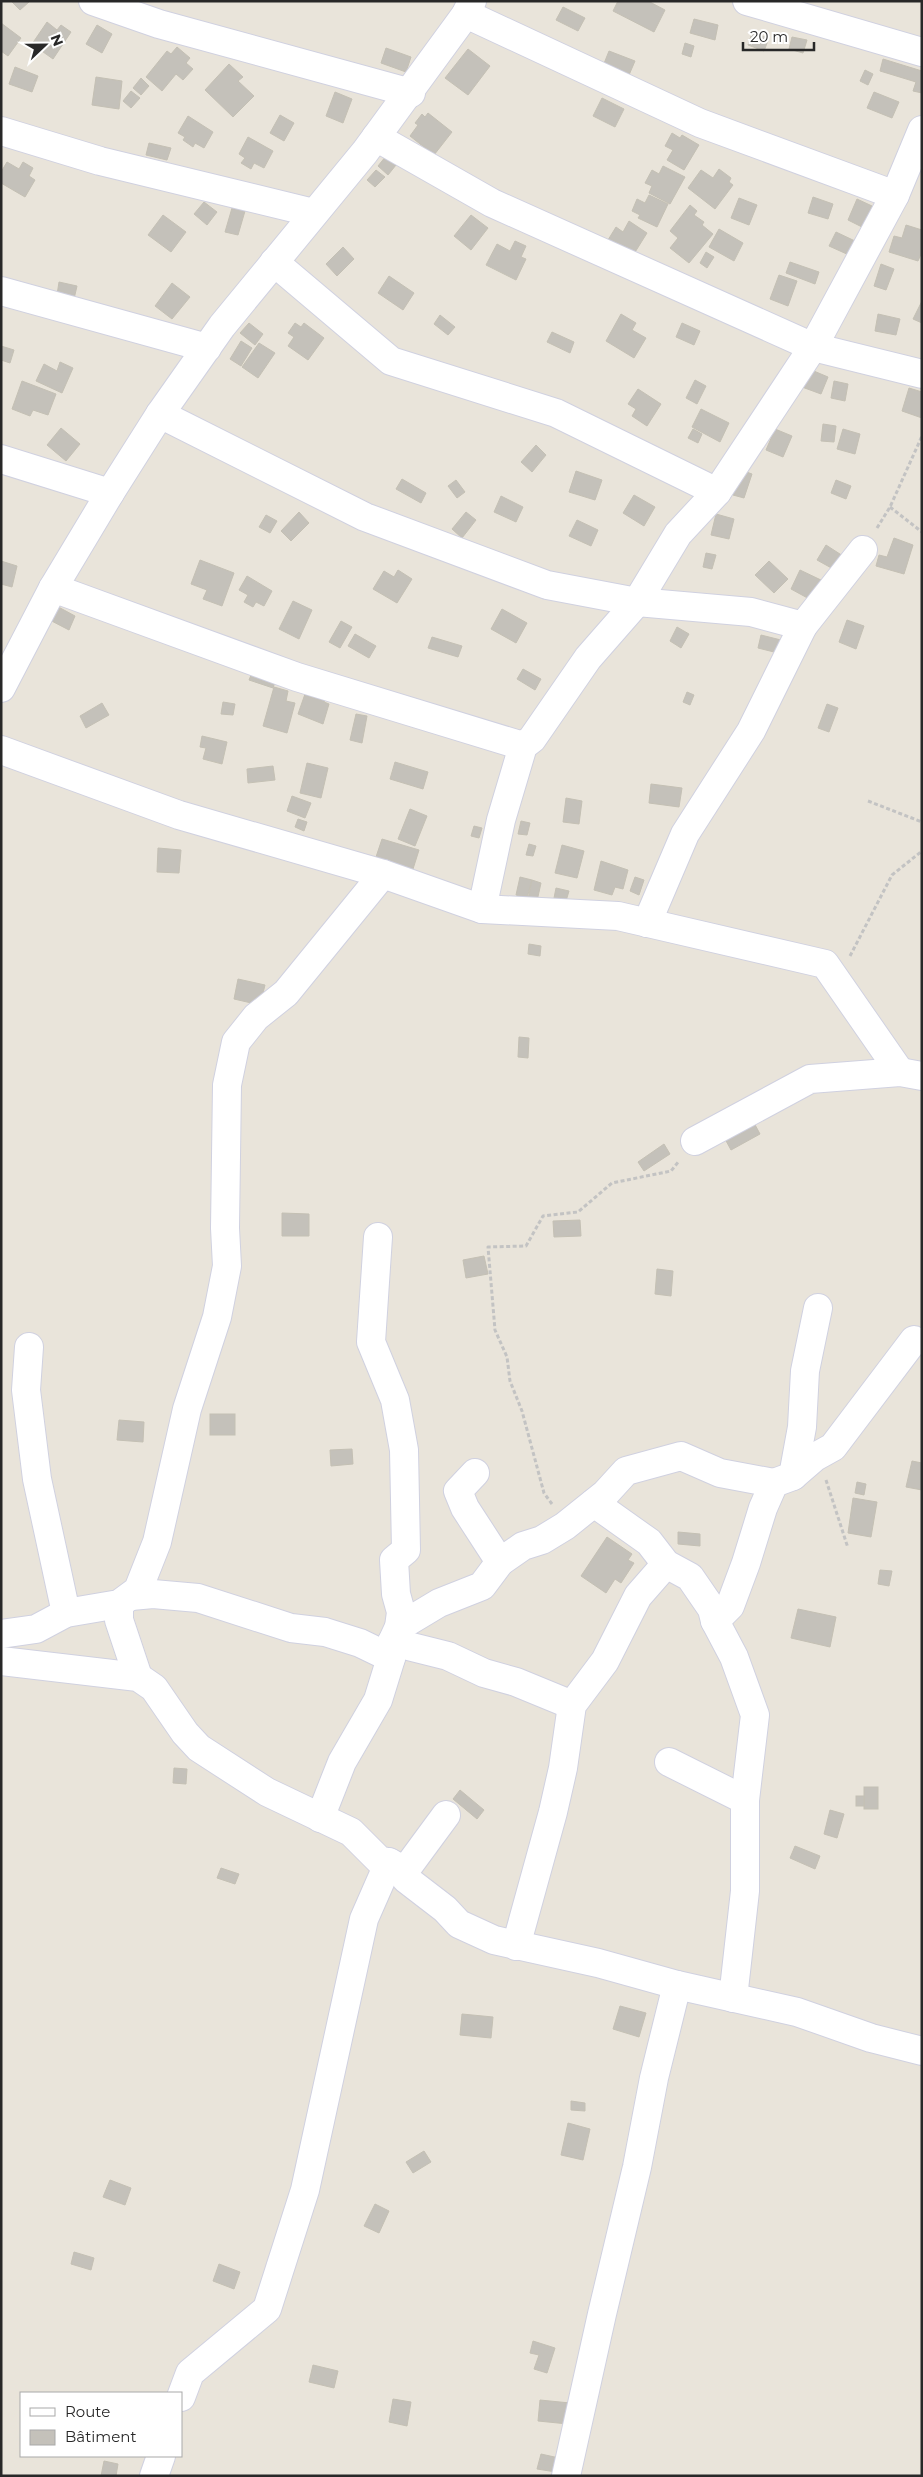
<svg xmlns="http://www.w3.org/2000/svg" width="923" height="2477" font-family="Montserrat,sans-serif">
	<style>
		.building { fill: #c4c1ba; stroke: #c4c0b4 }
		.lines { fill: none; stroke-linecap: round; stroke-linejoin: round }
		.minor-casing { stroke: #d0d1e0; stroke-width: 30 }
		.tertiary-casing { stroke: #d0d1e0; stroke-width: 30 }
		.path { stroke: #c3c3c3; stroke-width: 3; stroke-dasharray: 4 2.5; stroke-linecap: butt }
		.minor { stroke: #fff; stroke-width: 28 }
		.tertiary { stroke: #fff; stroke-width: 28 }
	</style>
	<rect width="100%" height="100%" fill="#e9e4da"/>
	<!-- building -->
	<g class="building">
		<path d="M11,1H28L29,2L20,10Z"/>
		<path d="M618,1H648L665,10L654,32L613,11Z"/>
		<path d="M563,7L585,18L578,31L556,20Z"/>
		<path d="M694,19L718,25L715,40L690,33Z"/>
		<path d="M47,22L57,30L61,25L71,32L53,59L32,44Z"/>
		<path d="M1,23L21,38L8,56L1,51Z"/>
		<path d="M97,25L112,34L102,53L86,44Z"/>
		<path d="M752,33L769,38L764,51L748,45Z"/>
		<path d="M792,37L807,40L803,53L789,49Z"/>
		<path d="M685,43L694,46L691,57L682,54Z"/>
		<path d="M177,47L190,58L186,63L193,69L183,80L176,74L162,91L146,77L167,51L171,54Z"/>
		<path d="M386,48L411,57L406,72L381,63Z"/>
		<path d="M468,49L490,66L468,95L445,78Z"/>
		<path d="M609,51L635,61L626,82L601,71Z"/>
		<path d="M883,59L922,71V93L913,91L916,82L880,71Z"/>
		<path d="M229,64L243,77L238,81L254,96L233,117L205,90Z"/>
		<path d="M15,67L38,76L32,92L9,84Z"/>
		<path d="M865,70L873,74L868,85L860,81Z"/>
		<path d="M96,77L122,81L119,109L92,105Z"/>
		<path d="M141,78L149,86L141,95L133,88Z"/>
		<path d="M131,91L140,98L131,108L123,101Z"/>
		<path d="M335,92L352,99L343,123L326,116Z"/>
		<path d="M874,92L899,102L892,118L867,108Z"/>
		<path d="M602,98L624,109L615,127L593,116Z"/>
		<path d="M428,113L452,132L434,155L410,136L418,125L415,123L422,114L425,117Z"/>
		<path d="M280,115L294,123L284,141L270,133Z"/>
		<path d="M188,116L213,132L204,148L195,143L193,147L183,140L185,137L178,133Z"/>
		<path d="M672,133L680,138L682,135L699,145L684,170L667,160L673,150L665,146Z"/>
		<path d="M248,137L273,151L264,168L254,163L251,169L241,163L245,158L239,154Z"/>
		<path d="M149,143L171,148L167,160L146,155Z"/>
		<path d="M386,156L396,165L388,175L378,166Z"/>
		<path d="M7,162L19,169L23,162L33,168L29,176L35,180L25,197L1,183V172Z"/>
		<path d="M663,166L685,177L670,204L649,193L652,186L645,183L652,170L659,174Z"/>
		<path d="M719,169L731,178L729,182L733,185L715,209L688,188L701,170L713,178Z"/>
		<path d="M376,170L385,177L375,187L367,180Z"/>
		<path d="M649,195L668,204L657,227L638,218L640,215L632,211L637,199L645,203Z"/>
		<path d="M813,197L833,204L828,219L808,213Z"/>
		<path d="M739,198L757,205L749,225L731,218Z"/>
		<path d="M857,199L872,206L862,227L848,220Z"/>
		<path d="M204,202L217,212L207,225L194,214Z"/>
		<path d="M690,205L697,211L694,215L704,222L702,225L713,234L689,263L670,248L678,238L670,231Z"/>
		<path d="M232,208L245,211L238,235L225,232Z"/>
		<path d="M163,215L186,232L171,252L148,235Z"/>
		<path d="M471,215L488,228L471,250L454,236Z"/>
		<path d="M629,221L647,233L632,257L608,240L616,227L623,232Z"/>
		<path d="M906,225L922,230V252L918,261L889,252L894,236L902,238Z"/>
		<path d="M719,229L743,243L734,261L709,247Z"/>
		<path d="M836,232L855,241L849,255L829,246Z"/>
		<path d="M515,241L526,246L521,257L526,259L516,280L486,265L497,244L510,251Z"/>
		<path d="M343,247L354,259L337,276L326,264Z"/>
		<path d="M706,252L714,257L707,268L700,263Z"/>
		<path d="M790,262L819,272L815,284L786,273Z"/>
		<path d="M881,264L894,269L886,290L874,286Z"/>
		<path d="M779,275L797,281L788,306L770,299Z"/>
		<path d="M389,276L414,293L403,310L378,293Z"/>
		<path d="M59,282L77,286L74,299L57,295Z"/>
		<path d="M172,283L190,297L172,319L155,306Z"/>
		<path d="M922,301V323L913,319Z"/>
		<path d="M621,314L636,323L632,330L646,338L634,358L606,341Z"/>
		<path d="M878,314L900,319L896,335L875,331Z"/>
		<path d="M440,315L455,327L448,335L434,324Z"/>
		<path d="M249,323L263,334L255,345L240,333Z"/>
		<path d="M295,323L301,327L304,323L324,338L308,360L288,346L294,337L288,333Z"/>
		<path d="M682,323L700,331L694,345L676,337Z"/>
		<path d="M552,332L574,342L570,353L547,342Z"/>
		<path d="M241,341L252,348L241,366L230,359Z"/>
		<path d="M259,343L275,353L258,378L242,367Z"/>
		<path d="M1,346L14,350L10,363L1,360Z"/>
		<path d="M60,362L73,368L62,393L36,381L44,364L57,371Z"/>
		<path d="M809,369L828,377L821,394L802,387Z"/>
		<path d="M695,380L706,386L697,404L686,398Z"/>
		<path d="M22,381L56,394L48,415L33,410L30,416L12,409Z"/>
		<path d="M834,381L848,384L845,401L831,398Z"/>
		<path d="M909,388L922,392V418L902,411Z"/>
		<path d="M638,389L661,404L647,426L632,416L636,409L628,404Z"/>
		<path d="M701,409L729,423L720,442L692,427Z"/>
		<path d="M823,424L836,426L834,442L821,441Z"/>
		<path d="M61,428L80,444L66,461L47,445Z"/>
		<path d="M693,429L702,434L698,443L688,438Z"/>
		<path d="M775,429L792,436L783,457L766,450Z"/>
		<path d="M843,429L860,434L855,454L837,449Z"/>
		<path d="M536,445L546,455L532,472L521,462Z"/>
		<path d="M741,470L752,474L744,498L733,495Z"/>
		<path d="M576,471L602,480L595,500L569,492Z"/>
		<path d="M402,479L426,493L421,503L396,489Z"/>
		<path d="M456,480L465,492L457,498L448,486Z"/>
		<path d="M836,480L851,486L846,499L831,493Z"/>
		<path d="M634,495L655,507L644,526L623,513Z"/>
		<path d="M501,496L523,507L516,522L494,512Z"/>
		<path d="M299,512L309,523L291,541L281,531Z"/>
		<path d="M466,512L476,520L462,538L452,529Z"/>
		<path d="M716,514L734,519L729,539L711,535Z"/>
		<path d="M266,515L277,521L270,533L259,527Z"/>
		<path d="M577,520L598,530L591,546L569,536Z"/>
		<path d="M894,538L913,545L904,574L876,566L879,555L887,557Z"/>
		<path d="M826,545L843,556L835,570L817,560Z"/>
		<path d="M706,553L716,555L712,569L703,567Z"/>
		<path d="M200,560L234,573L222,606L203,599L207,590L191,584Z"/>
		<path d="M1,561L17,566L12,587L1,584Z"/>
		<path d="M769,561L788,579L774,593L755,575Z"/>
		<path d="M398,570L412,579L397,603L373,589L384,571L394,577Z"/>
		<path d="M800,570L823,581L813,601L791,589Z"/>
		<path d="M247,576L272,591L264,606L256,602L253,607L244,602L248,595L239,590Z"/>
		<path d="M293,601L312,610L299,639L279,629Z"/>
		<path d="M51,603L75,616L69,630L44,617Z"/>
		<path d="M502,609L527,623L516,643L491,629Z"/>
		<path d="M847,620L864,626L856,649L839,642Z"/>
		<path d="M341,621L352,627L340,648L329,642Z"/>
		<path d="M677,627L689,634L681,648L670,641Z"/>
		<path d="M355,634L376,646L369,658L348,646Z"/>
		<path d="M761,635L781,640L778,653L758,648Z"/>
		<path d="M432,637L462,646L458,657L428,648Z"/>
		<path d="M254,668L277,676L273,688L249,680Z"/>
		<path d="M523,669L541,679L535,690L517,679Z"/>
		<path d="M274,687L288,691L286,701L295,703L287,733L263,726Z"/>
		<path d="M687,692L694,695L690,705L683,702Z"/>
		<path d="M315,693L326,697L324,702L329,704L323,724L298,714L305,694L313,698Z"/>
		<path d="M223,702L235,704L233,715L221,714Z"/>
		<path d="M102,703L109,715L86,728L80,716Z"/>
		<path d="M827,704L838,708L829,732L818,728Z"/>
		<path d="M356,714L367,716L362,743L350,740Z"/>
		<path d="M202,736L227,742L222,764L203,759L206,748L200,747Z"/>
		<path d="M395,762L428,772L423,789L390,779Z"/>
		<path d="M307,763L328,768L321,798L300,793Z"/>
		<path d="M273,766L275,780L248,783L247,769Z"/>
		<path d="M651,784L682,788L679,807L649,803Z"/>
		<path d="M292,796L311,803L305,818L287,811Z"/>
		<path d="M566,798L582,801L579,824L563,822Z"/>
		<path d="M410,809L427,816L415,846L398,839Z"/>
		<path d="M298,819L307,822L304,831L295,827Z"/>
		<path d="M521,821L530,823L527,835L518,834Z"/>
		<path d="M474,826L482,828L479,838L471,836Z"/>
		<path d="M382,839L419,850L413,869L376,857Z"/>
		<path d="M529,844L536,846L533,856L526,855Z"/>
		<path d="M562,845L584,851L577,878L555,873Z"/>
		<path d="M158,848L181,850L179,873L157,872Z"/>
		<path d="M601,861L628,870L623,889L615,887L612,895L594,890Z"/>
		<path d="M520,877L532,880L527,898L516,895Z"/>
		<path d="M635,877L644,880L639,895L630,891Z"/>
		<path d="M532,880L541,883L537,901L528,899Z"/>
		<path d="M556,888L569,891L566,901L554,898Z"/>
		<path d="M529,944L541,946L540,956L528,954Z"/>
		<path d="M238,979L265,985L260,1005L234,999Z"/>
		<path d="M519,1037L529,1038L528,1058L518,1057Z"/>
		<path d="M753,1121L760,1134L731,1150L724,1137Z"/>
		<path d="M664,1144L670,1154L644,1171L638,1162Z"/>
		<path d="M282,1213L309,1214V1236H282Z"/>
		<path d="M580,1220L581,1236L554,1237L553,1221Z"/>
		<path d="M484,1256L488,1274L466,1278L463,1260Z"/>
		<path d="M657,1269L673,1271L671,1296L655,1294Z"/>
		<rect x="210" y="1414" width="25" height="21"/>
		<path d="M119,1420L144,1422L143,1442L117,1440Z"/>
		<path d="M352,1449L353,1464L331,1466L330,1450Z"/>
		<path d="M912,1461L922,1463V1490L906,1487Z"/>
		<path d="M857,1482L866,1484L864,1495L855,1493Z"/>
		<path d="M853,1498L877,1502L871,1537L848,1533Z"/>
		<path d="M678,1532L700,1534V1546L678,1544Z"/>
		<path d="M607,1537L632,1554L628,1560L634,1563L621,1583L615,1579L606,1593L581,1576Z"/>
		<path d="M880,1570L892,1571L889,1586L878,1584Z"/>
		<path d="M798,1609L836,1617L830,1647L791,1638Z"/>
		<path d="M174,1768L187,1769L186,1784L173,1783Z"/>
		<rect x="864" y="1787" width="14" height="22"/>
		<path d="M460,1790L484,1810L477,1819L453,1799Z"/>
		<rect x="856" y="1796" width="8" height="10"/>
		<path d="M830,1810L844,1814L837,1838L824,1834Z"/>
		<path d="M795,1846L820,1856L815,1869L790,1858Z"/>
		<path d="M221,1868L239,1874L235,1884L217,1878Z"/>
		<path d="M620,2006L646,2013L639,2037L613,2029Z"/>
		<path d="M462,2014L493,2017L491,2038L460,2035Z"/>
		<path d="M571,2101L585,2103V2111L571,2110Z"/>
		<path d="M568,2123L590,2129L583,2160L561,2155Z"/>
		<path d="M424,2151L431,2162L413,2173L406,2162Z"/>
		<path d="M110,2180L131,2188L125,2205L103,2197Z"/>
		<path d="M375,2204L389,2211L379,2233L364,2226Z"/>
		<path d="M74,2252L94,2258L91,2270L71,2264Z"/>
		<path d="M219,2264L240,2272L234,2289L213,2281Z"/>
		<path d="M533,2341L555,2348L547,2373L534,2369L539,2355L530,2353Z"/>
		<path d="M313,2365L338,2371L334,2388L309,2382Z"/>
		<path d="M393,2399L411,2402L407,2426L389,2422Z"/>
		<path d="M540,2400L570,2403L568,2424L538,2421Z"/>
		<path d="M541,2454L559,2458L556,2472L537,2469Z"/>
		<path d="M104,2461L118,2464L116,2476H101Z"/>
	</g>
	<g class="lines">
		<defs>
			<g id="minor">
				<path d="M93,1L159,24L411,93"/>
				<path d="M747,1L922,52"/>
				<path d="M466,14L700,123L895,195"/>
				<path d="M1,131L100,161L314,213"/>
				<path d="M376,137L492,203L813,347L922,374"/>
				<path d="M274,262L391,361L556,413L717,492"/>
				<path d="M1,291L207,348"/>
				<path d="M160,414L365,517L547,585L637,602L751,612L803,626"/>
				<path d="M1,459L110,493"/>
				<path d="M53,588L297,677L523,746"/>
				<path d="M1,688L53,588L110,493L160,414L222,326L365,152L466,14L472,1"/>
				<path d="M1,750L179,815L383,874L482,909L618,916L825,964L900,1072"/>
				<path d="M482,909L501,820L523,746L532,739L588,658L637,602L678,534L717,492L813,347L895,195L922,130"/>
				<path d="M647,923L685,834L751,731L803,626L863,550"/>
				<path d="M695,1141L810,1079L900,1072L922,1076"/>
				<path d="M29,1347L26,1390L37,1479L66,1613"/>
				<path d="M475,1473L458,1491L465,1508L500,1562"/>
				<path d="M793,1476L815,1457L833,1447L914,1340"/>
				<path d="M594,1503L649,1542L666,1564L690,1577L712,1609L715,1621L734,1657L755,1715L745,1800V1891L733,1998"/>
				<path d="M131,1596L153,1594L198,1598L291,1628L325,1632L360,1643L391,1658"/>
				<path d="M119,1604V1620L138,1677"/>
				<path d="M715,1621L730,1606L746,1563L763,1508L774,1483L793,1476L802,1427L805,1371L818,1308"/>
				<path d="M399,1627L439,1603L482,1586L500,1562L523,1546L542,1540L565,1526L605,1494L626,1471L681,1456L720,1473L774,1483"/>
				<path d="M1,1634L36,1629L66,1613L119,1604L138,1590L157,1542L187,1409L217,1317L227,1266L225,1228L227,1085L236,1042L256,1017L286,993L383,874"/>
				<path d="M392,1642L448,1656L484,1673L516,1682L572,1705"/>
				<path d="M669,1762L745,1800"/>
				<path d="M320,1818L342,1762L378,1700L391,1658L392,1642L399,1627L401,1612L396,1594L394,1560L406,1550L404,1450L395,1400L371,1342L378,1237"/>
				<path d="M404,1872L446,1815"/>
				<path d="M516,1946L553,1812L563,1768L572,1705L605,1661L638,1596L666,1564"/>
				<path d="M181,2397L190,2373L267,2309L305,2190L364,1919L389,1862"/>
				<path d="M154,2476L161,2456"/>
				<path d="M566,2476L602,2314L637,2167L654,2078L677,1985"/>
			</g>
			<path id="tertiary" d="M1,1661L138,1677L154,1688L185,1733L199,1748L267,1792L351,1832L380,1861C392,1862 402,1867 406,1879L445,1909L459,1924L494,1940L598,1963L677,1985L797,2012L871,2038L922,2051"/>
		</defs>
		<!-- minor casing -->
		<use href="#minor" class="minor-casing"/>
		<!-- tertiary casing -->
		<use href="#tertiary" class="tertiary-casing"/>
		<!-- path -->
		<g class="path">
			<path d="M890,507L922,532"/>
			<path d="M877,528L890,507L922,436"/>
			<path d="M868,801L922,822"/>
			<path d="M850,956L892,875L922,851"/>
			<path d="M826,1480L848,1548"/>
			<path d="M552,1504L544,1493L522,1411L510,1381L507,1357L495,1330L488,1247L526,1246L543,1216L578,1212L612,1183L671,1171L679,1161"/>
		</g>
		<!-- minor -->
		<use href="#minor" class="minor"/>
		<!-- tertiary -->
		<use href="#tertiary" class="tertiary"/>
	</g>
	<!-- border -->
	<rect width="923" height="2477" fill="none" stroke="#282828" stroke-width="5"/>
	<!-- legend -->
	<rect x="20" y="2392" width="162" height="65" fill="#ffffff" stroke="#a9a9a9"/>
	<rect x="30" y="2408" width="25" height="8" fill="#ffffff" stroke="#a9a9a9"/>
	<text x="65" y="2417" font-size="15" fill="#282828">Route</text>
	<rect x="30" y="2430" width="25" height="15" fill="#c4c1ba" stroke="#a9a9a9"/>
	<text x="65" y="2442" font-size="15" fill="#282828">Bâtiment</text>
	<!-- north arrow -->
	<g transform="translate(45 45) rotate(68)" stroke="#ffffff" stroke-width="4" paint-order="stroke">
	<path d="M0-4L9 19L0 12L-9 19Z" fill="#282828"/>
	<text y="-8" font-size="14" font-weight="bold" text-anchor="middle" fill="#282828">N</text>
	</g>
	<!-- scale -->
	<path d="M743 42v8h71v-8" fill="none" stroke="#282828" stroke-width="2.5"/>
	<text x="750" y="42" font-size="15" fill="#282828" stroke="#ffffff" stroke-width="4" paint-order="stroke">20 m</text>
</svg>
